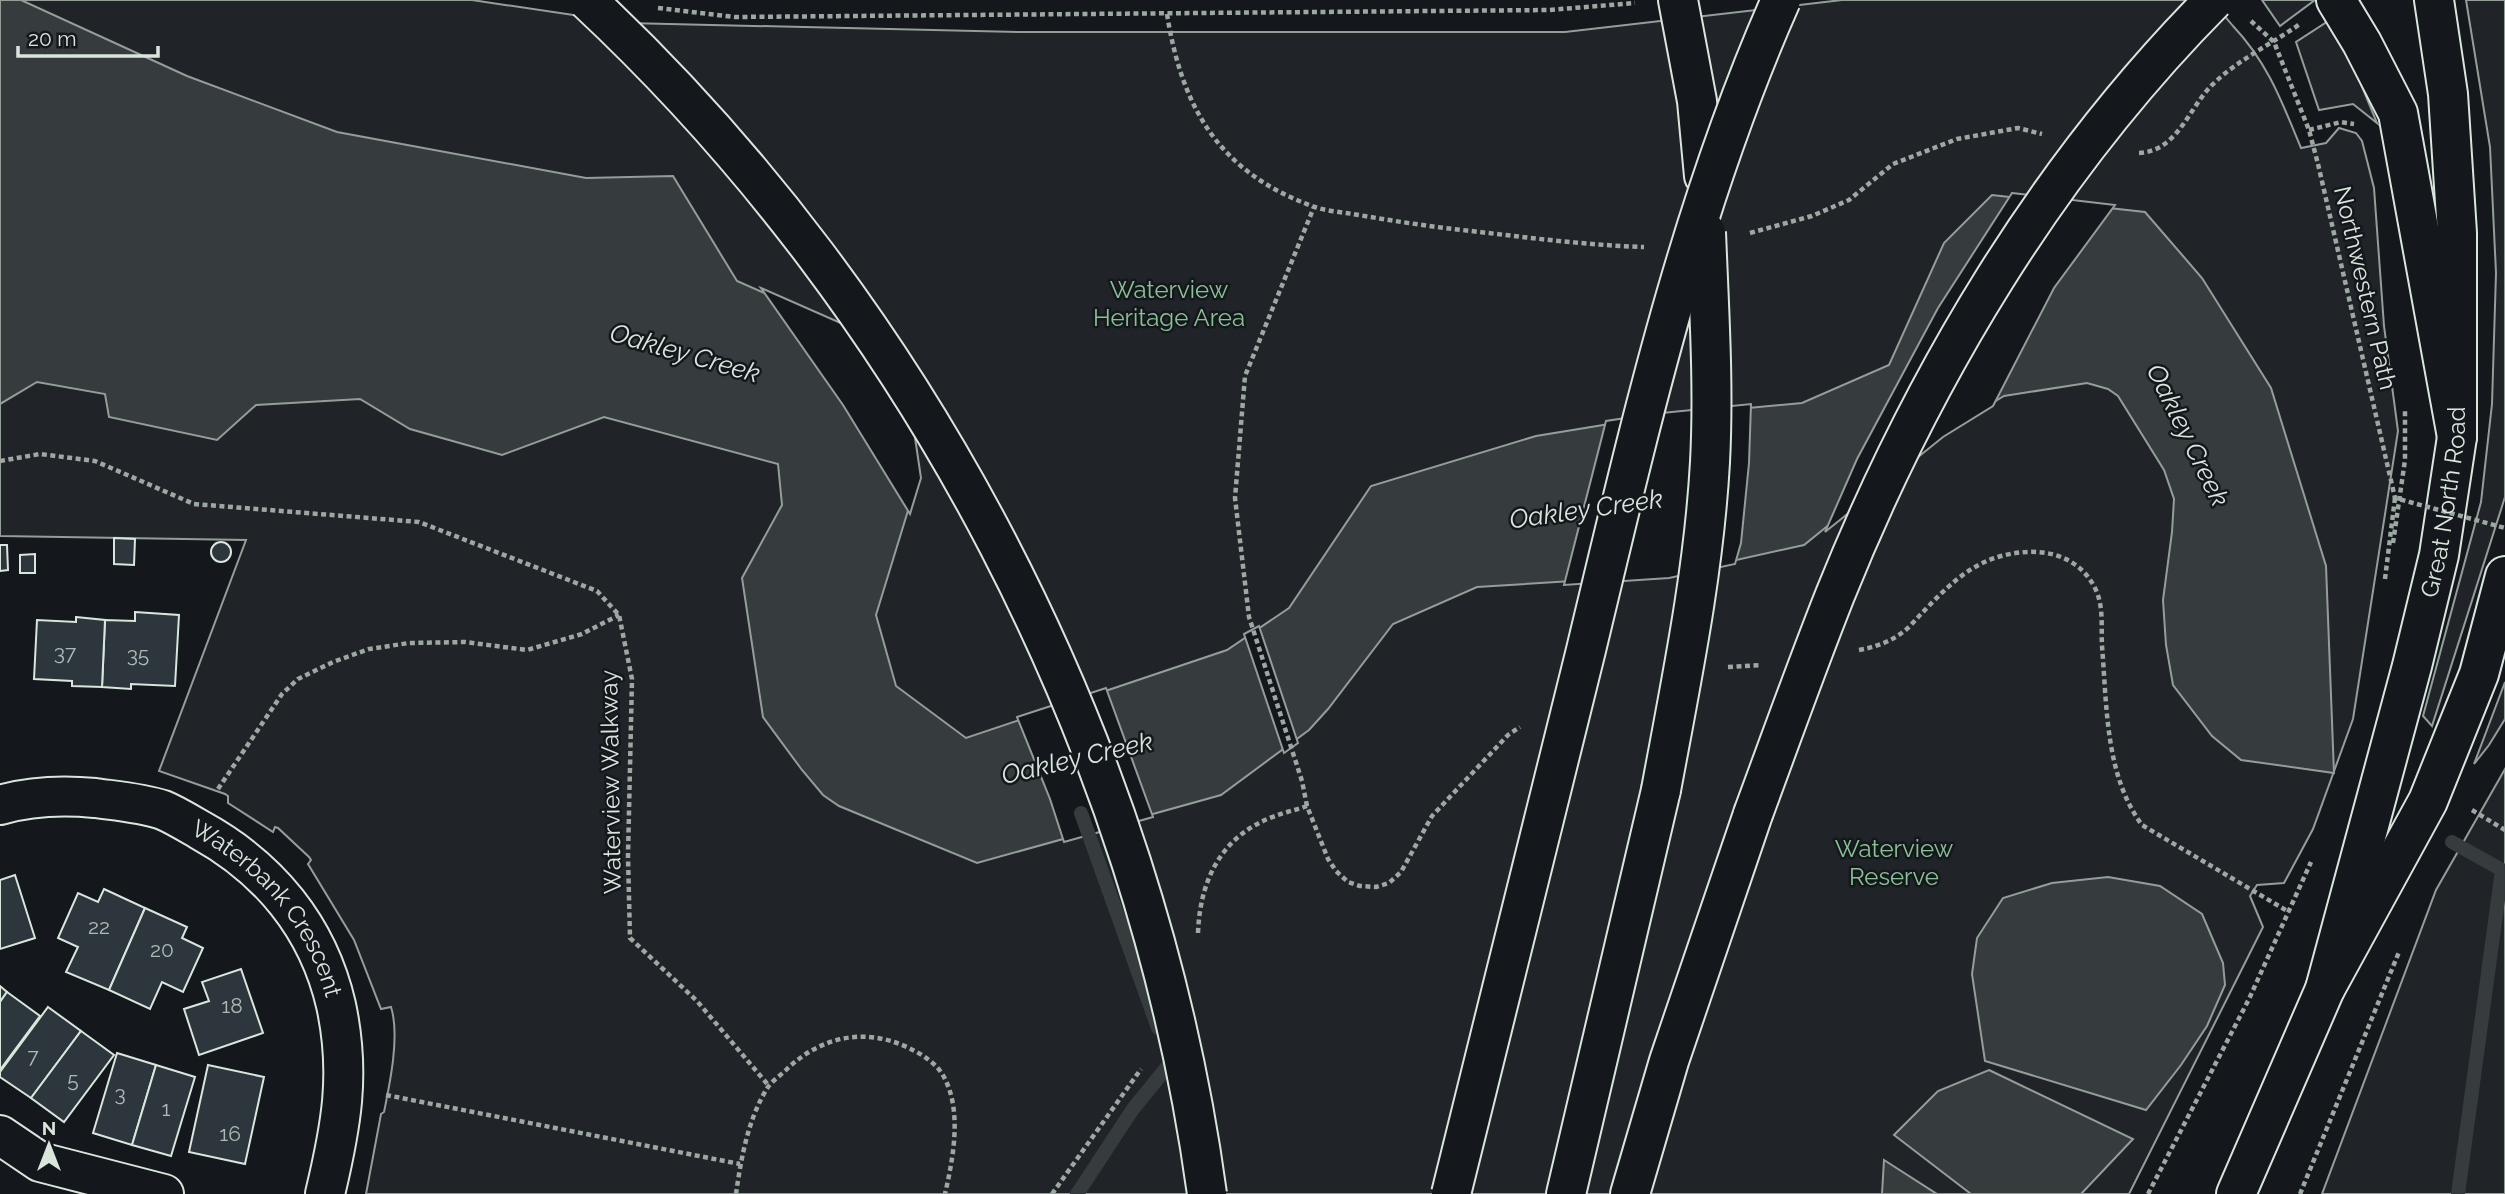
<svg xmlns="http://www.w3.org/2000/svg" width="2505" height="1194" font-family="Raleway,sans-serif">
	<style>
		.green { fill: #202428; stroke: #939e99; stroke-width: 2 }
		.water { fill: #363b3e; stroke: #939e99; stroke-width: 2 }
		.pier { fill: #14181c; stroke: #939e99; stroke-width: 2 }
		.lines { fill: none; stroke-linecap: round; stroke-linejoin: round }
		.stream { stroke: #363b3e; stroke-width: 14 }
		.building { fill: #2c363c; stroke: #d8e6dc; stroke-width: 2 }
		.street-casing { stroke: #d8e6dc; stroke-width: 42 }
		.primary-casing { stroke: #d8e6dc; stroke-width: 42 }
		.highway-casing { stroke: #d8e6dc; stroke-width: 42 }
		.path { stroke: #9da8a2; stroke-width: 4.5; stroke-dasharray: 5 3.5; stroke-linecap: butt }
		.street { stroke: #14181c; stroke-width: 38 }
		.primary { stroke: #14181c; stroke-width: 38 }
		.highway { stroke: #14181c; stroke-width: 38 }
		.highway-bridge-casing { stroke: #d8e6dc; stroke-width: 42; stroke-linecap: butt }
		.path-bridge { stroke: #9da8a2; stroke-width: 4.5; stroke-dasharray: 5 3.5; stroke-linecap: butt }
		.highway-bridge { stroke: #14181c; stroke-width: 38 }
		.labels { text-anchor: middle; stroke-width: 5; stroke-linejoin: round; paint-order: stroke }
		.number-label { font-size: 21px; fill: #adbab4 }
		.street-label { font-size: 24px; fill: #d8e6dc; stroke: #14181c }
		.park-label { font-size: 24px; fill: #8ac095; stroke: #14181c }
		.water-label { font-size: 26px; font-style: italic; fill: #d8e6dc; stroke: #14181c }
	</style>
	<rect width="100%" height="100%" fill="#14181c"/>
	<!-- green -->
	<g class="green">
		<path d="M0,0H472L627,23L1020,32H1565L1842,0H2206C2217,7 2225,16 2233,26C2268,63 2282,102 2301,148L2326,143L2339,128L2356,133L2362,141L2374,188L2384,326L2398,431L2353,719L2313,829L2284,883L2257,885L2250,896L2263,927L2129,1194H366L381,1114L384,1112C390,1083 400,1035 391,1007L381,1009L354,940L308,864L311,860L309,857L278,828L275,827L273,832L228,803V796L225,794L159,771L246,540L0,536Z"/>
		<path d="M2262,0H2315L2280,26Z"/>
		<path d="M2466,0H2505V497L2432,726L2423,716L2481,502L2492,404L2496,273L2490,147Z"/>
		<path d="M2330,20L2352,62L2377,123L2353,104L2319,110L2296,42Z"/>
		<path d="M2505,682V719L2489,745L2474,764Z"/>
		<path d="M2505,769V1194H2322L2436,890Z"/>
	</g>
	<!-- water -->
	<g class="water">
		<path d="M0,0H21L187,76L337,132L586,178L673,176L737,281L899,352L918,478L876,615L896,686L966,738L1227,650L1289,608L1371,486L1536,436L1652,417L1802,403L1889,365L1944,243L1992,195L2145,212L2202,278L2271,388L2326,566L2334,773L2241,760L2212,736L2173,685L2166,645L2163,600L2172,532L2174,499L2164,470L2118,396L2108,389L2087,383L2004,396L1941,434L1804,545L1669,575L1477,587L1393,624L1328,709L1309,730L1221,795L977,863L839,806L823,795L802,770L763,717L742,578L782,505L778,464L604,417L502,455L410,429L360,399L256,405L217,440L109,417L105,394L37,382L0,404Z"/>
		<path d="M2108,877L2160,886L2202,914L2223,963L2225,985L2207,1026L2181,1065L2146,1110L1985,1061L1972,974L1977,938L2003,898L2052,883Z"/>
		<path d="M1989,1070L2133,1139L2081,1194H1971L1894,1135L1938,1091Z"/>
		<path d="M1884,1160L1937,1194H1882Z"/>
	</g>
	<!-- pier -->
	<g class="pier">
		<path d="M2012,193L2115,205L2054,288L1993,406L1943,437L1825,532L1857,459L1938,308Z"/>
		<path d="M761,288L902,350L921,478L910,514L843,405Z"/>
		<path d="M1751,404L1749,463L1741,543L1735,564L1669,578L1564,585L1606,421L1652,414Z"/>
		<path d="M1259,626L1298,743L1284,753L1244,634Z"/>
		<path d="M1106,688L1153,817L1064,842L1050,799L1017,717Z"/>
	</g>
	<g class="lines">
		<!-- stream -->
		<g class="stream">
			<path d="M1081,813L1158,1028"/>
			<path d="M2452,842L2502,870L2458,1194"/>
			<path d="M1077,1194L1133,1109L1176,1056"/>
		</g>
	</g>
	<!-- building -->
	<g class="building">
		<path d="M114,538L135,539L134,565L114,564Z"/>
		<circle cx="221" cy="552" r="10"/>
		<path d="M0,545H7L8,570L0,571Z"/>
		<path d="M35,554V573H20V555Z"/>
		<path d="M135,612L179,615L175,686L131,684V689L102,687L105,620L135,621Z"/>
		<path d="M76,617L105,620L102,687L72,686V681L34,679L37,620L76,622Z"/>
		<path d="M15,875L35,938L0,949V880Z"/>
		<path d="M104,889L145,908L109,990L66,972L78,947L58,938L78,893L98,902Z"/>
		<path d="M145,908L187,927L182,938L203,948L183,992L162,982L150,1009L109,990Z"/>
		<path d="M241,969L263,1033L199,1055L184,1009L209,1001L202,982Z"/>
		<path d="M0,986L7,992L0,1002Z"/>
		<path d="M7,992L40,1016L0,1070V1002Z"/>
		<path d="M48,1007L81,1031L31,1098L0,1077V1072Z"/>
		<path d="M81,1031L114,1055L64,1122L31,1098Z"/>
		<path d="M117,1053L156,1065L132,1145L93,1133Z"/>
		<path d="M156,1065L195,1077L171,1156L132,1145Z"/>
		<path d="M208,1065L264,1077L245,1164L189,1152Z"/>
	</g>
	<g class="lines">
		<defs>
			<g id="street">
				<path id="s1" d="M0,805C31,796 63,795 95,798C117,801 142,803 163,810C175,815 188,823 200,830C269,868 318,927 336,1005C351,1074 341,1127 325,1194"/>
				<path d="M0,1135L40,1162L164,1194"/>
			</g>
			<g id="primary">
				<path id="s2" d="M2325,989L2412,666L2439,555L2457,437V233L2448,94L2434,0"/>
				<path d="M2236,1194L2325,989L2428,801L2479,674L2505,576"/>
			</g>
			<g id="highway">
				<path d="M1678,0L1697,101L1704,176"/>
				<path d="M2336,0L2362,43L2398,113L2457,437"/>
				<path d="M1566,1194L1661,790"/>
				<path d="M1630,1194L1669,1061L1753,814"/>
			</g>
		</defs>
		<!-- street casing -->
		<use href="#street" class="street-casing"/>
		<!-- primary casing -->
		<use href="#primary" class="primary-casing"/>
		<!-- highway casing -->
		<use href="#highway" class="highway-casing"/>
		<!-- path -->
		<g class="path">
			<path d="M658,8L735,17L1549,10L1635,3"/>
			<path d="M1167,14C1182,108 1219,172 1312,206C1325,211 1340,212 1353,214C1387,220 1420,225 1453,229C1517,236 1580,245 1644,247"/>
			<path d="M2251,21L2274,42L2309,130L2318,164"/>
			<path d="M2309,130L2341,122L2354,124"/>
			<path d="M2139,153C2177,151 2188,110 2211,86C2237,60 2270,45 2300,24"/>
			<path d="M1750,233L1812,216L1849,200L1893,164L1957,139L2018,128L2042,134"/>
			<path d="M0,461L40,454L95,461L194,504L419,522L597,591L619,615L632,679L628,856L630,938L697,1001L769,1086"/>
			<path d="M2393,543L2405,460V409"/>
			<path d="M2385,579L2395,498"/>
			<path d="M1859,650C1875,647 1890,642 1903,632C1910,627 1916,619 1922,613C1944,590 1967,566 1998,557C2035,546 2076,551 2095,588C2104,606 2101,627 2102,646C2107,706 2105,775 2142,825L2289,912"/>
			<path d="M1728,667L1761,665"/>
			<path d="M218,789L282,694L298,679L333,662L369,649L409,643L465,642L527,650L582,634L619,615"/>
			<path d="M1307,806L1302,781L1249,617L1235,498L1245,376L1314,207"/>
			<path d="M2472,810L2505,830"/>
			<path d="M1198,933C1200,879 1222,835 1275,816C1285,812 1296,810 1307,806L1328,859L1336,871L1348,882L1360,886L1376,887L1389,883L1401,872L1432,816L1508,735L1520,727"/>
			<path d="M386,1095L740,1164"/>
			<path d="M736,1194C741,1159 748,1118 768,1087C773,1080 781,1075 787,1069C822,1036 865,1027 909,1048C923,1055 938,1064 945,1079C962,1113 953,1159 945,1194"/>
			<path d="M1052,1194L1141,1069"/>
			<path d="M2148,1194L2249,999L2311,862"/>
			<path d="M2300,1194L2399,952"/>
		</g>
		<!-- street -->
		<use href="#street" class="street"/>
		<!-- primary -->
		<use href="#primary" class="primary"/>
		<!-- highway -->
		<use href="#highway" class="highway"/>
		<defs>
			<g id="highway-bridge">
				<path d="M587,0C918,309 1146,745 1207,1194"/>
				<path d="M1661,790C1681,682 1704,572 1710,462C1714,386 1709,309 1706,232"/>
				<path d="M1753,814C1780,741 1806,668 1835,595C1923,376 2047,168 2214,0"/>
				<path d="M1451,1194C1495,1012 1541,831 1586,650C1639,430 1689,207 1781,0"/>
			</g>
		</defs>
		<!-- highway-bridge casing -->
		<use href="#highway-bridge" class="highway-bridge-casing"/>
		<!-- path-bridge -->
		<path class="path-bridge" d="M2318,164L2395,498L2505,528"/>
		<!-- highway-bridge -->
		<use href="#highway-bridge" class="highway-bridge"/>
	</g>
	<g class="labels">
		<!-- number labels -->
		<g class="number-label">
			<text x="65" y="660">37</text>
			<text x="138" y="662">35</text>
			<text x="99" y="934">22</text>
			<text x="162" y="957">20</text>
			<text x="232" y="1013">18</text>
			<text x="33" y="1063">7</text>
			<text x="73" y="1087">5</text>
			<text x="120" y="1101">3</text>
			<text x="166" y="1116">1</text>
			<text x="230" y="1141">16</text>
		</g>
		<!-- street labels -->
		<g class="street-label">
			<text transform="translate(2365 288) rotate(77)" y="8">Northwestern Path</text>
			<text dy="8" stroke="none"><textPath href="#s2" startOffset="502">Great North Road</textPath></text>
			<text transform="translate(611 782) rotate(-91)" y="8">Waterview Walkway</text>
			<text dy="8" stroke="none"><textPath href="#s1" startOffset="313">Waterbank Crescent</textPath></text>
		</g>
		<!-- park labels -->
		<g class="park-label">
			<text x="1169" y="298">Waterview<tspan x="1169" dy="28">Heritage Area</tspan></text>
			<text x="1894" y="857">Waterview<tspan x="1894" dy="28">Reserve</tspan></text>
		</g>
		<!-- water labels -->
		<g class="water-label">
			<text transform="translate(685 353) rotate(16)" y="9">Oakley Creek</text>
			<text transform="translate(2188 435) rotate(64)" y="9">Oakley Creek</text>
			<text transform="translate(1586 509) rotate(-8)" y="9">Oakley Creek</text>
			<text transform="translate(1077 758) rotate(-13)" y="9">Oakley Creek</text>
		</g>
	</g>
	<!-- north arrow -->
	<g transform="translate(49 1145)" stroke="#14181c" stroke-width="5" paint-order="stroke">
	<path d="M0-5L12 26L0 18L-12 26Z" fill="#d8e6dc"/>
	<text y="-10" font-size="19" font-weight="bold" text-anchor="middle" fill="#d8e6dc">N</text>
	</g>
	<!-- scale -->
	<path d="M18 46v10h140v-10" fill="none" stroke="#d8e6dc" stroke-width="3.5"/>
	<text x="28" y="46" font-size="21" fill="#d8e6dc" stroke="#14181c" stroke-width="5" paint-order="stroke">20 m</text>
</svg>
